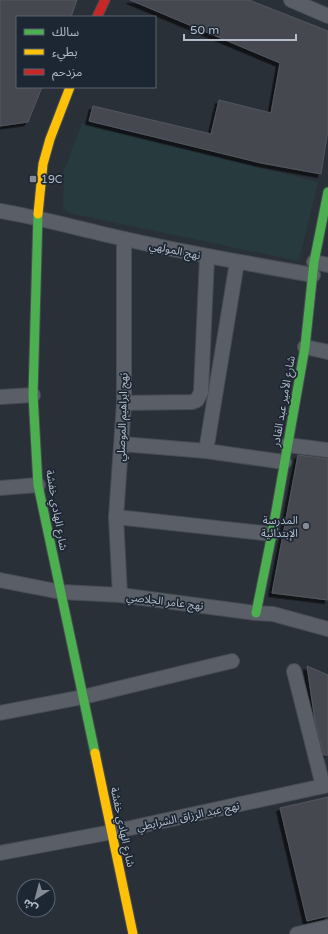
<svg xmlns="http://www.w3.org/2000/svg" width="328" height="934" font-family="'Varela Round','Noto Sans Arabic',sans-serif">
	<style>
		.green { fill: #273a3e }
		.building { fill: #444950; stroke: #52575f; filter: url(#shadow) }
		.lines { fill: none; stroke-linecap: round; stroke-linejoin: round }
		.street-casing { stroke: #484c53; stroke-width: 16 }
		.fast-casing { stroke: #484c53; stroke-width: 11 }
		.slow-casing { stroke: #484c53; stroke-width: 11 }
		.jam-casing { stroke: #484c53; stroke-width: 11 }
		.street { stroke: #5a5e66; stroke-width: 14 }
		.fast { stroke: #4caf50; stroke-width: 9 }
		.slow { stroke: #ffc107; stroke-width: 9 }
		.jam { stroke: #c62828; stroke-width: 9 }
		.poi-dot { fill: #848b96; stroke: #1d2633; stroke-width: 1.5 }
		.labels { text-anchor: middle; stroke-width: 3.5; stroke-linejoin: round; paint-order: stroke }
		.poi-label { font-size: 11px; fill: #b4bcc9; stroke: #1d2633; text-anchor: start }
		.street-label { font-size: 11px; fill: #b4bcc9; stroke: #1d2633 }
	</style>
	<defs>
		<filter id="shadow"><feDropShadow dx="-3.5" dy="3.5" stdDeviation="0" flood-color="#0009"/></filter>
	</defs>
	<rect width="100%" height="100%" fill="#2a3038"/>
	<!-- green -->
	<path class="green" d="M82,123L318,182L299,261L69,213L63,207L64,171Z"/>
	<!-- building -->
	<g class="building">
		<path d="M0,0H77L71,17H17V87H42L28,122L0,126Z"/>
		<path d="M130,0H249L328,31V130L321,174L261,163L89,121L93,106L211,134L219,100L271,113L280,63Z"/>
		<path d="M298,455L328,459V600L272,593Z"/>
		<path d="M307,666L328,675V755H324L315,721Z"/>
		<path d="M328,797V916L307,921L280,808Z"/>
	</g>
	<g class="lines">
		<defs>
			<g id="street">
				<path d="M291,0L328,16"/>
				<path d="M0,211C42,218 83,230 125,239C187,253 250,264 313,275"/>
				<path d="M314,262L328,265"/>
				<path d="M305,347L328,352"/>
				<path d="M0,397L33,395"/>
				<path d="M124,403L192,402L197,400L201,392L207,257"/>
				<path d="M122,444L206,451L284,462"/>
				<path d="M287,445L328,450"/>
				<path d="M206,451L237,262"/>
				<path d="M0,488L38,485"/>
				<path d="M116,517L272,534"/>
				<path d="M0,580L61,592L120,595L256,613L273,614L328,629"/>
				<path d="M120,595L116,517L124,403V239"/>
				<path d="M294,671L323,786"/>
				<path d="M0,713L83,697L232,661"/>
				<path d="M0,853L112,832L328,785"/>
				<path d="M297,934L328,927"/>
			</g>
			<g id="fast">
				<path d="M38,214L33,395L38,485L95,753"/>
				<path d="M256,613L272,534L305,347L314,262L328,192"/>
			</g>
			<g id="slow">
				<path d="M38,214L43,164L50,139L70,87"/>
				<path d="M95,753L133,934"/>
			</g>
			<path id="jam" d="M97,17L105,0"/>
		</defs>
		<!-- street casing -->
		<use href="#street" class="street-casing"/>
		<!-- fast casing -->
		<use href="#fast" class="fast-casing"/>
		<!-- slow casing -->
		<use href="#slow" class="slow-casing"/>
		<!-- jam casing -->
		<use href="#jam" class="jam-casing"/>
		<!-- street -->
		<use href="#street" class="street"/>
		<!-- fast -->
		<use href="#fast" class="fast"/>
		<!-- slow -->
		<use href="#slow" class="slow"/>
		<!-- jam -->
		<use href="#jam" class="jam"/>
	</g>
	<!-- markers -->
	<g class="poi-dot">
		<rect x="29" y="175" width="8" height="8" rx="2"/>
		<circle cx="306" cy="526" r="4"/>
	</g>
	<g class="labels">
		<!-- poi labels -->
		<g class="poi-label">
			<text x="41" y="183">19C</text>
			<text x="298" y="524" text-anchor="end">المدرسة<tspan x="298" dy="13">الإبتدائية</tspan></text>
		</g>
		<!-- street labels -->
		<g class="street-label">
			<text transform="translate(175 250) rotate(12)" y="4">نهج المولهي</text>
			<text transform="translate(283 401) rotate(-80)" y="4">شارع الأمير عبد القادر</text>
			<text transform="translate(122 417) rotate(-88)" y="4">نهج ابراهيم الموصلي</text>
			<text transform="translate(57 510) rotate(80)" y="4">شارع الهادي خفشة</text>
			<text transform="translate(165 601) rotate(7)" y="4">نهج عامر الجلاصي</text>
			<text transform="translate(188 816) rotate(-12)" y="4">نهج عبد الرزاق الشرايطي</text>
			<text transform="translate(123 827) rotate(78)" y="4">شارع الهادي خفشة</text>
		</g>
	</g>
	<!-- legend -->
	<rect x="16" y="16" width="140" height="72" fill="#1d2633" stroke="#59626f"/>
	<rect x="24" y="29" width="20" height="6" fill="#4caf50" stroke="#59626f"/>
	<text x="52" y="36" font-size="12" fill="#b4bcc9">سالك</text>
	<rect x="24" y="49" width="20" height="6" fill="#ffc107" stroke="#59626f"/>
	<text x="52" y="56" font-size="12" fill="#b4bcc9">بطيء</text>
	<rect x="24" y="69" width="20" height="6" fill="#c62828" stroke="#59626f"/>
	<text x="52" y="76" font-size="12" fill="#b4bcc9">مزدحم</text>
	<!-- north arrow -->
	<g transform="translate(36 898) rotate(216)"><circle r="19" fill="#1d2633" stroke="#59626f"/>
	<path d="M0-3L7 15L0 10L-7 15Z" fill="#848b96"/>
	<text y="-6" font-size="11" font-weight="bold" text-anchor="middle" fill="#b4bcc9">ش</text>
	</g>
	<!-- scale -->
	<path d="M184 34v6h112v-6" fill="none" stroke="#b4bcc9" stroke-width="2"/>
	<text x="190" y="34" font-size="12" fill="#b4bcc9" stroke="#1d2633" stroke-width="3" paint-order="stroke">50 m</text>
</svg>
